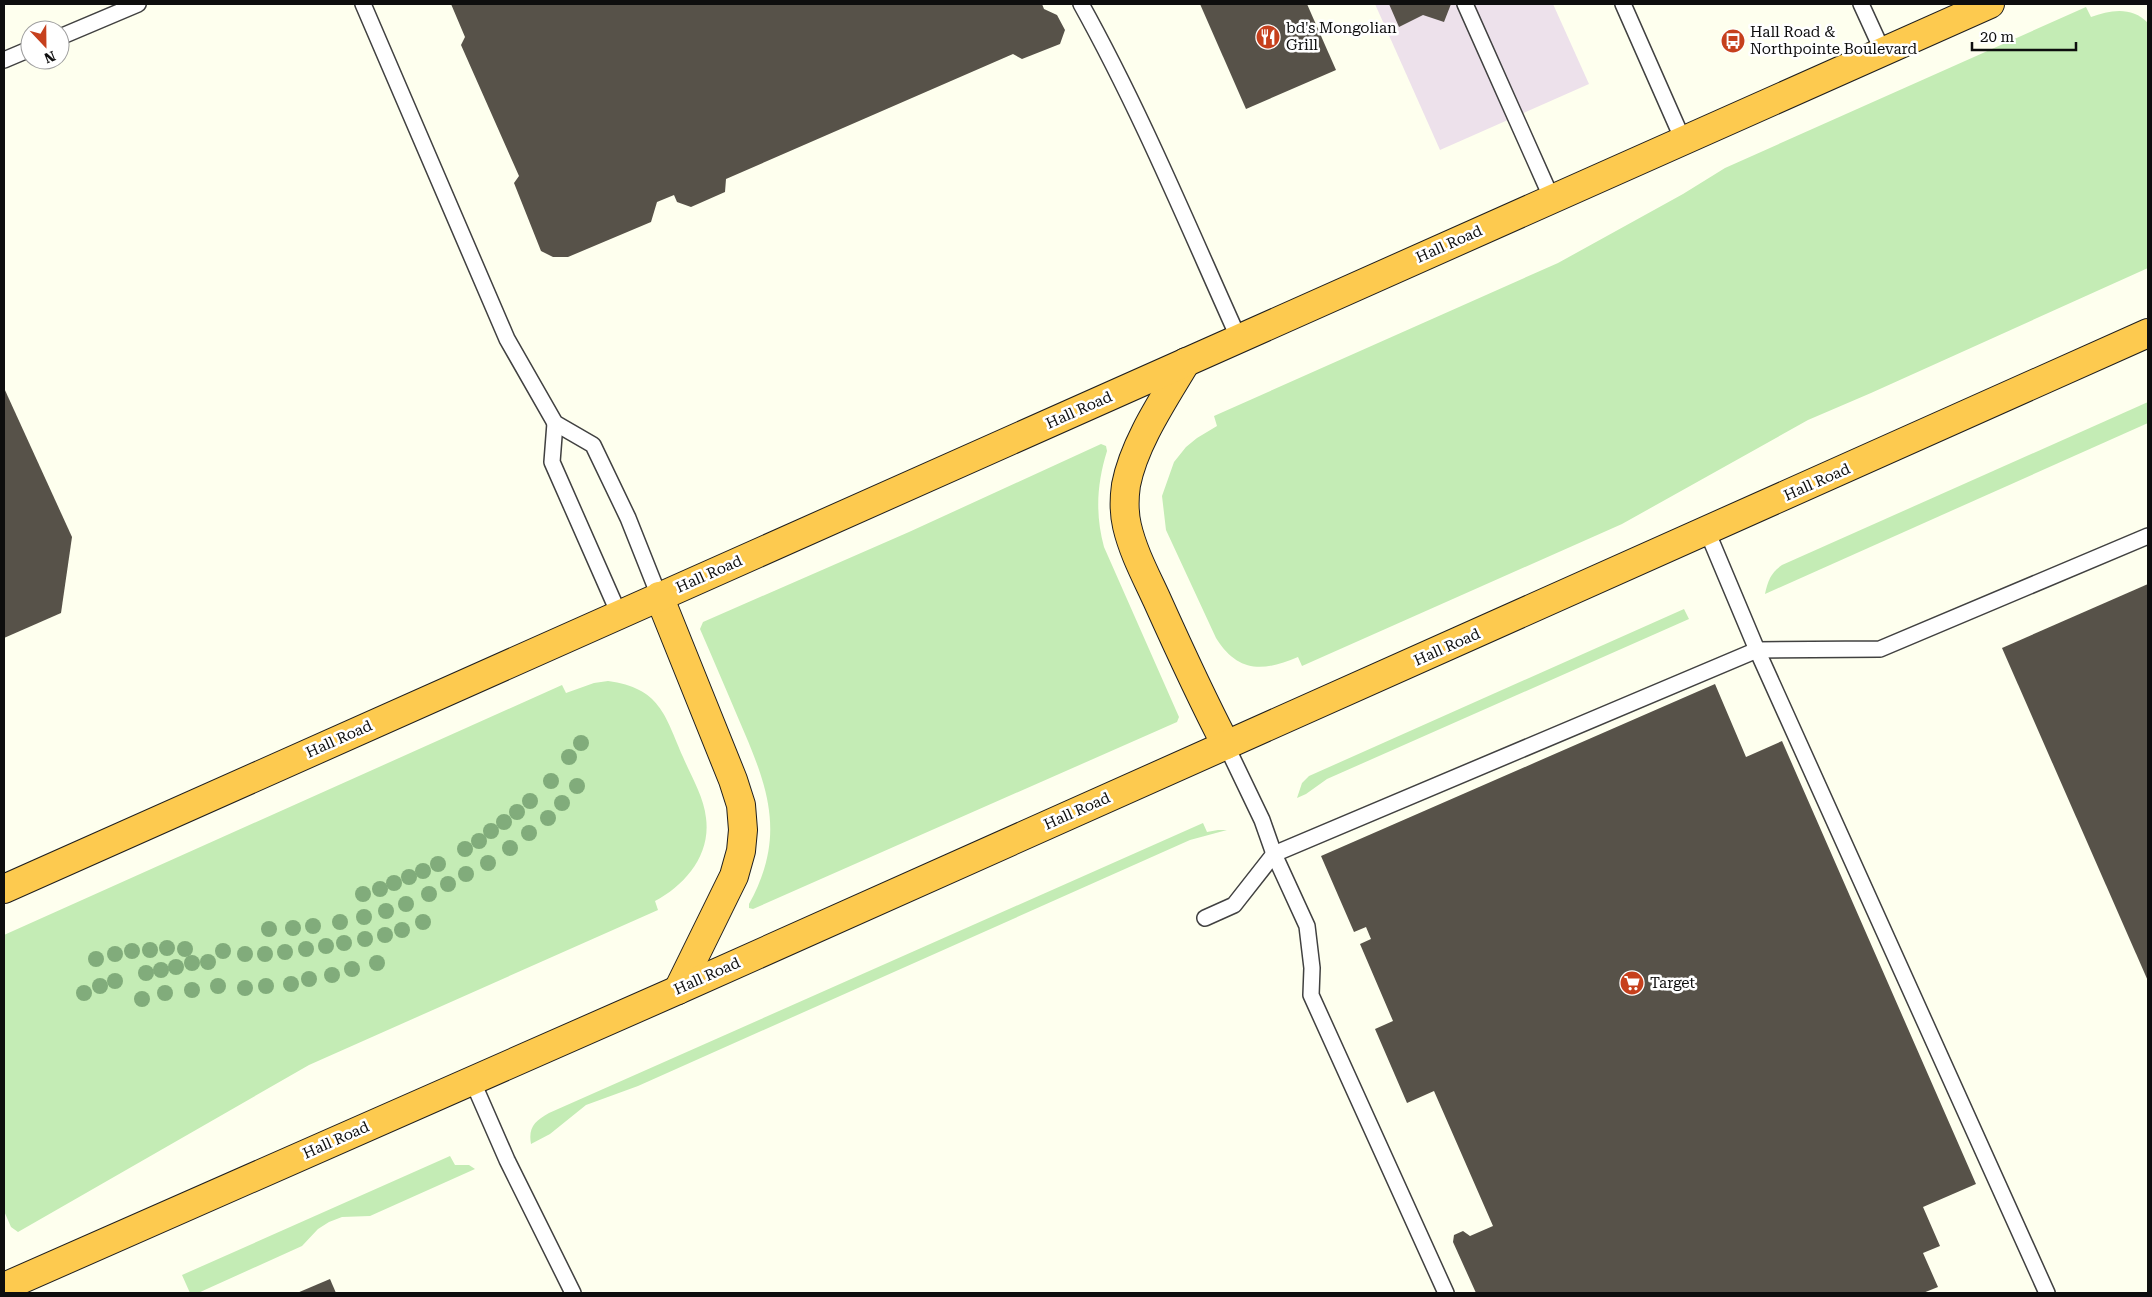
<svg xmlns="http://www.w3.org/2000/svg" width="2152" height="1297" font-family="'Roboto Serif',serif">
	<style>
		.industrial { fill: #ede1eb }
		.grass { fill: #c4ecb5 }
		.building { fill: #575249 }
		.lines { fill: none; stroke-linecap: round; stroke-linejoin: round }
		.lane-casing { stroke: #414141; stroke-width: 18 }
		.highway-casing { stroke: #1f1f1f; stroke-width: 30 }
		.lane { stroke: #fff; stroke-width: 15 }
		.highway { stroke: #fdca4f; stroke-width: 28 }
		.tree { fill: #81ac7b }
		.labels { text-anchor: middle; stroke-width: 5; stroke-linejoin: round; paint-order: stroke }
		.poi-label { font-size: 15px; fill: #0e0e0e; stroke: #fff; text-anchor: start }
		.street-label { font-size: 15px; fill: #0e0e0e; stroke: #fff }
	</style>
	<rect width="100%" height="100%" fill="#feffee"/>
	<!-- industrial -->
	<path class="industrial" d="M1375,4H1553L1589,84L1440,150Z"/>
	<!-- grass -->
	<g class="grass">
		<path d="M2086,7L2091,17C2110,10 2132,6 2148,23V268L1871,393L1808,420L1622,524L1302,666L1298,657C1263,672 1238,673 1216,638L1166,530L1162,496L1174,462L1186,447L1197,438L1217,426L1214,416L1558,263L1683,194L1725,168Z"/>
		<path d="M2148,402V423L1765,594C1768,580 1771,573 1782,565Z"/>
		<path d="M1101,444L1106,446L1107,451C1097,483 1095,514 1104,547L1179,717L1177,722L753,909L749,908V904C787,835 768,787 739,720C726,689 713,659 700,629L703,622L909,532Z"/>
		<path d="M1684,609L1689,619L1327,779L1306,794L1297,798L1302,783L1309,776Z"/>
		<path d="M608,681C660,688 665,715 683,757C691,776 704,797 706,818C711,855 685,885 655,901L658,910L309,1065L18,1232L11,1227L4,1211V935L562,685L566,693L594,683Z"/>
		<path d="M1203,823L1207,832L1218,830H1227L1190,840L638,1086L586,1105L550,1134L531,1144C528,1127 535,1121 549,1113Z"/>
		<path d="M450,1156L455,1165H469L475,1169L370,1216L342,1217L329,1222L318,1229L302,1246L198,1293H190L182,1275Z"/>
	</g>
	<!-- building -->
	<g class="building">
		<path d="M451,4H1042L1044,9L1057,15L1065,30L1060,44L1022,59L1013,54L726,179L725,192L691,207L677,202L674,195L657,202L651,222L568,257H553L541,251L514,183L519,176L461,45L465,37Z"/>
		<path d="M1200,4H1307L1336,70L1246,109Z"/>
		<path d="M1389,4H1451L1444,22L1423,15L1399,27Z"/>
		<path d="M4,388L72,537L61,613L4,638Z"/>
		<path d="M2148,584V981L2002,648Z"/>
		<path d="M1715,684L1746,757L1782,741L1976,1184L1923,1207L1940,1246L1923,1253L1938,1287L1923,1293H1476L1453,1242L1454,1235L1463,1231L1470,1236L1493,1226L1434,1091L1407,1103L1375,1029L1393,1021L1360,944L1371,939L1366,927L1354,932L1321,856Z"/>
		<path d="M330,1279L336,1293H297Z"/>
	</g>
	<g class="lines">
		<defs>
			<g id="lane">
				<path d="M363,4L507,339L555,423L593,445L628,518L659,596"/>
				<path d="M1081,4C1141,112 1188,226 1239,339"/>
				<path d="M1465,4L1552,199"/>
				<path d="M1623,4L1683,140"/>
				<path d="M1861,4L1883,52"/>
				<path d="M60,37L138,4"/>
				<path d="M4,60L30,49"/>
				<path d="M555,423L552,462L619,614"/>
				<path d="M1707,531L1757,650L2047,1293"/>
				<path d="M1226,745L1262,820L1274,854L1307,926L1312,968L1311,995L1446,1293"/>
				<path d="M1205,918L1234,905L1274,854L1757,650L1880,649L2148,536"/>
				<path d="M472,1080L507,1160L573,1293"/>
			</g>
			<g id="highway">
				<path d="M1186,362C1164,399 1134,443 1126,485C1124,499 1124,513 1127,526C1133,552 1146,576 1157,600C1179,649 1201,697 1226,745"/>
				<path d="M659,596L733,780L741,805L743,830L741,851L734,876L678,990"/>
				<path d="M4,889L1990,4"/>
				<path d="M4,1287L678,990L2148,333"/>
			</g>
		</defs>
		<!-- lane casing -->
		<use href="#lane" class="lane-casing"/>
		<!-- highway casing -->
		<use href="#highway" class="highway-casing"/>
		<!-- lane -->
		<use href="#lane" class="lane"/>
		<!-- highway -->
		<use href="#highway" class="highway"/>
	</g>
	<!-- trees -->
	<g class="tree">
		<circle cx="581" cy="743" r="8"/>
		<circle cx="569" cy="757" r="8"/>
		<circle cx="551" cy="781" r="8"/>
		<circle cx="577" cy="786" r="8"/>
		<circle cx="530" cy="801" r="8"/>
		<circle cx="562" cy="803" r="8"/>
		<circle cx="517" cy="812" r="8"/>
		<circle cx="548" cy="818" r="8"/>
		<circle cx="504" cy="822" r="8"/>
		<circle cx="491" cy="831" r="8"/>
		<circle cx="529" cy="833" r="8"/>
		<circle cx="479" cy="841" r="8"/>
		<circle cx="510" cy="848" r="8"/>
		<circle cx="465" cy="849" r="8"/>
		<circle cx="488" cy="863" r="8"/>
		<circle cx="438" cy="864" r="8"/>
		<circle cx="423" cy="871" r="8"/>
		<circle cx="466" cy="874" r="8"/>
		<circle cx="409" cy="877" r="8"/>
		<circle cx="394" cy="883" r="8"/>
		<circle cx="448" cy="884" r="8"/>
		<circle cx="380" cy="889" r="8"/>
		<circle cx="363" cy="894" r="8"/>
		<circle cx="429" cy="894" r="8"/>
		<circle cx="406" cy="904" r="8"/>
		<circle cx="386" cy="911" r="8"/>
		<circle cx="364" cy="917" r="8"/>
		<circle cx="340" cy="922" r="8"/>
		<circle cx="423" cy="922" r="8"/>
		<circle cx="313" cy="926" r="8"/>
		<circle cx="293" cy="928" r="8"/>
		<circle cx="269" cy="929" r="8"/>
		<circle cx="402" cy="930" r="8"/>
		<circle cx="385" cy="935" r="8"/>
		<circle cx="365" cy="939" r="8"/>
		<circle cx="344" cy="943" r="8"/>
		<circle cx="326" cy="946" r="8"/>
		<circle cx="167" cy="948" r="8"/>
		<circle cx="185" cy="949" r="8"/>
		<circle cx="306" cy="949" r="8"/>
		<circle cx="150" cy="950" r="8"/>
		<circle cx="132" cy="951" r="8"/>
		<circle cx="223" cy="951" r="8"/>
		<circle cx="285" cy="952" r="8"/>
		<circle cx="115" cy="954" r="8"/>
		<circle cx="245" cy="954" r="8"/>
		<circle cx="265" cy="954" r="8"/>
		<circle cx="96" cy="959" r="8"/>
		<circle cx="208" cy="962" r="8"/>
		<circle cx="192" cy="963" r="8"/>
		<circle cx="377" cy="963" r="8"/>
		<circle cx="176" cy="967" r="8"/>
		<circle cx="352" cy="969" r="8"/>
		<circle cx="161" cy="970" r="8"/>
		<circle cx="146" cy="973" r="8"/>
		<circle cx="332" cy="975" r="8"/>
		<circle cx="309" cy="979" r="8"/>
		<circle cx="115" cy="981" r="8"/>
		<circle cx="291" cy="984" r="8"/>
		<circle cx="100" cy="986" r="8"/>
		<circle cx="218" cy="986" r="8"/>
		<circle cx="266" cy="986" r="8"/>
		<circle cx="245" cy="988" r="8"/>
		<circle cx="192" cy="990" r="8"/>
		<circle cx="84" cy="993" r="8"/>
		<circle cx="165" cy="993" r="8"/>
		<circle cx="142" cy="999" r="8"/>
	</g>
	<!-- icons -->
	<defs>
		<symbol id="restaurant-disc" viewBox="-11 -11 22 22"><circle r="9.5" fill="#c6401d" stroke="#fff"/><path d="M-5-6h1v4h1v-4h1v4h1v-4h1v5L-1.5 .5V6h-2V.5L-5-1ZM5-6V6H3V1.5H1.5Q1.5-4 5-6Z" fill="#fff"/></symbol>
		<symbol id="bus-disc" viewBox="-11 -11 22 22"><circle r="9.5" fill="#c6401d" stroke="#fff"/><path d="M-5-6H5V4H4V6H2V4H-2V6H-4V4H-5ZM-3.5-4V0h7V-4ZM-3.5 1.2v1.5H-2V1.2ZM2 1.2v1.5H3.5V1.2Z" fill="#fff"/></symbol>
		<symbol id="supermarket-disc" viewBox="-11 -11 22 22"><circle r="9.5" fill="#c6401d" stroke="#fff"/><path d="M-6-5.5h2.5l.6 2H6L4.5 2H-2.5L-4.4-4H-6ZM-1.5 3.2a1.3 1.3 0 1 0 .1 0ZM3 3.2a1.3 1.3 0 1 0 .1 0Z" fill="#fff"/></symbol>
	</defs>
	<g fill-rule="evenodd">
		<use href="#restaurant-disc" x="1254" y="23" width="28" height="28"/>
		<use href="#bus-disc" x="1719" y="27" width="28" height="28"/>
		<use href="#supermarket-disc" x="1618" y="969" width="28" height="28"/>
	</g>
	<g class="labels">
		<!-- poi labels -->
		<g class="poi-label">
			<text x="1286" y="33">bd's Mongolian<tspan x="1286" dy="17">Grill</tspan></text>
			<text x="1750" y="37">Hall Road &amp;<tspan x="1750" dy="17">Northpointe Boulevard</tspan></text>
			<text x="1650" y="988">Target</text>
		</g>
		<!-- street labels -->
		<g class="street-label">
			<text transform="translate(1449 244) rotate(-24)" y="5">Hall Road</text>
			<text transform="translate(1079 410) rotate(-24)" y="5">Hall Road</text>
			<text transform="translate(1817 482) rotate(-24)" y="5">Hall Road</text>
			<text transform="translate(709 574) rotate(-24)" y="5">Hall Road</text>
			<text transform="translate(1447 647) rotate(-24)" y="5">Hall Road</text>
			<text transform="translate(339 739) rotate(-24)" y="5">Hall Road</text>
			<text transform="translate(1077 811) rotate(-24)" y="5">Hall Road</text>
			<text transform="translate(707 976) rotate(-24)" y="5">Hall Road</text>
			<text transform="translate(336 1140) rotate(-24)" y="5">Hall Road</text>
		</g>
	</g>
	<!-- border -->
	<rect width="2152" height="1297" fill="none" stroke="#0e0e0e" stroke-width="10"/>
	<!-- north arrow -->
	<g transform="translate(45 45) rotate(158)"><circle r="24" fill="#ffffff" stroke="#9f9f9f"/>
	<path d="M0-4L9 19L0 12L-9 19Z" fill="#c6401d"/>
	<text y="-8" font-size="14" font-weight="bold" text-anchor="middle" fill="#0e0e0e">N</text>
	</g>
	<!-- scale -->
	<path d="M1972 42v8h104v-8" fill="none" stroke="#0e0e0e" stroke-width="2.5"/>
	<text x="1980" y="42" font-size="15" fill="#0e0e0e" stroke="#ffffff" stroke-width="4" paint-order="stroke">20 m</text>
</svg>
